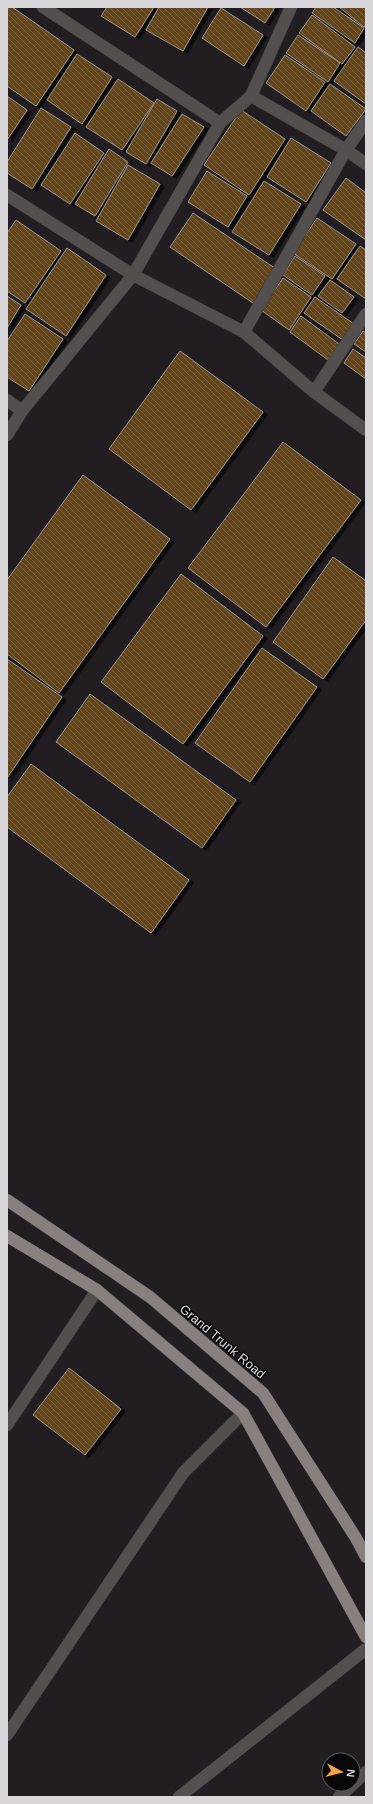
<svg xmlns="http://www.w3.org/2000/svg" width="373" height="1804" font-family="Helvetica,sans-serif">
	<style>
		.building { fill: url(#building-back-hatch); stroke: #97928d; filter: url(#shadow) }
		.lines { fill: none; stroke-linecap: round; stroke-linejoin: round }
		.minor-casing { stroke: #3b373b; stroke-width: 13 }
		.major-casing { stroke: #3b373b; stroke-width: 13 }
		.minor { stroke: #534f4f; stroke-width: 12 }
		.major { stroke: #87807f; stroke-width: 12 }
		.labels { text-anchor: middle; stroke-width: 3; stroke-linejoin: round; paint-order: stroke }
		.street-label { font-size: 13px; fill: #d9d6d9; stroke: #090809 }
	</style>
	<defs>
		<pattern id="building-back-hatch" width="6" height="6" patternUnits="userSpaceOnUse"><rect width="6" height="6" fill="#63441b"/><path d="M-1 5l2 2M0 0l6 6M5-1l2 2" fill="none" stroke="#795e3c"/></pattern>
		<filter id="shadow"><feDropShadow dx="4.5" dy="2.5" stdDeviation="0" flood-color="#0009"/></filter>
	</defs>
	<rect width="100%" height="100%" fill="#211d21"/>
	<!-- building -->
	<g class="building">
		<path d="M7,7H12L74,50L36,106L7,86Z"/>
		<path d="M107,7H154L135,37L101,16Z"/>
		<path d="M159,7H208L183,51L146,30Z"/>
		<path d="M240,7H275L265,23Z"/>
		<path d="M316,7H333L364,28L355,43L312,13Z"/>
		<path d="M339,7H366V24L364,27Z"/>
		<path d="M221,8L263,35L244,66L202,38Z"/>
		<path d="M312,15L355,47L342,64L299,33Z"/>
		<path d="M298,35L340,63L328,82L286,53Z"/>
		<path d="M358,47L366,53V104L334,81Z"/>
		<path d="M77,54L112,77L82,124L47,100Z"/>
		<path d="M285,55L325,82L306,111L266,83Z"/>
		<path d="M118,79L154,103L122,150L86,127Z"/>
		<path d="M330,84L366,109L346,136L311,111Z"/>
		<path d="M7,96L27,110L7,140Z"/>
		<path d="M157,99L177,111L146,164L126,152Z"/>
		<path d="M41,108L71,127L32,189L7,173V162Z"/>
		<path d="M241,110L285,139L249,195L204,165Z"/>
		<path d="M182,114L204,127L172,176L151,163Z"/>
		<path d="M75,133L104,153L70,204L41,185Z"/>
		<path d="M291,138L331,163L306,202L267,177Z"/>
		<path d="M109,149L128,162L95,216L75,204Z"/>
		<path d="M128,165L160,184L128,240L96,221Z"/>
		<path d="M207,171L247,196L228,227L188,202Z"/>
		<path d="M346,178L366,193V240L323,210Z"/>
		<path d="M264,181L301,204L269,255L232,232Z"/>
		<path d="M193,213L276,269L253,303L170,247Z"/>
		<path d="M317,218L356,244L332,279L293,253Z"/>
		<path d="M16,220L61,251L25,303L7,291V233Z"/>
		<path d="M360,246L366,250V299L337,279Z"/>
		<path d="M67,248L106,275L66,336L26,309Z"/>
		<path d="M295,256L325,276L312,295L283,275Z"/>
		<path d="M283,278L311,297L289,330L261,310Z"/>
		<path d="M330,280L354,297L342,313L318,296Z"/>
		<path d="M7,296L21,305L7,328Z"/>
		<path d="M315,297L354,324L343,340L304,313Z"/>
		<path d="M25,314L63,339L29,391L7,377V341Z"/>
		<path d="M301,316L339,344L328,360L290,332Z"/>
		<path d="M363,331L366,333V352L354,344Z"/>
		<path d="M353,349L366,358V379L344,363Z"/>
		<path d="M180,351L263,412L191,510L109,449Z"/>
		<path d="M283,442L361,500L266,627L188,568Z"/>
		<path d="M83,475L170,539L59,693L7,654V580Z"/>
		<path d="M333,557L366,581V620L323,679L273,642Z"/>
		<path d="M181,574L263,636L183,744L101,682Z"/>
		<path d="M262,648L317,687L250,782L195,743Z"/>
		<path d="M7,659L62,697L7,778Z"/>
		<path d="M90,694L236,800L202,848L56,742Z"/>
		<path d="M31,764L189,880L151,933L7,827V797Z"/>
		<path d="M69,1368L121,1409L85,1455L33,1415Z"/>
	</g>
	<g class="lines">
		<defs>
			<g id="minor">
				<path d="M43,7L220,123"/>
				<path d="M251,96L346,150L366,164"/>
				<path d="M7,195L133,275L244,332L314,392L366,430"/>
				<path d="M244,332L346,150L366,121"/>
				<path d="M314,392L366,314"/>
				<path d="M7,400L22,411"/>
				<path d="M7,435L22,411L133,275L220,123L251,96L291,7"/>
				<path d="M7,1425L97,1290"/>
				<path d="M7,1735L183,1473L243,1413"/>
				<path d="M353,1784L366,1772"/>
				<path d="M179,1797L366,1649"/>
				<path d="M339,1797L353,1784"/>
			</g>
			<g id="major">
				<path d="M7,1200L150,1297L263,1393L356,1538L366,1557"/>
				<path d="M7,1236L97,1290L243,1413L366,1637"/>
			</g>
		</defs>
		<!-- minor casing -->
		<use href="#minor" class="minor-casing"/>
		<!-- major casing -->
		<use href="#major" class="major-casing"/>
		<!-- minor -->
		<use href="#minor" class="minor"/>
		<!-- major -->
		<use href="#major" class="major"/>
	</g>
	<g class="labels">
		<!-- street labels -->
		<g class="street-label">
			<text transform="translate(223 1341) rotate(40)" y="5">Grand Trunk Road</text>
		</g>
	</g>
	<!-- border -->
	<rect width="373" height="1804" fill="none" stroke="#d9d6d9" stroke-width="16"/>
	<!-- north arrow -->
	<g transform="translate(341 1772) rotate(97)"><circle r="19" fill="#090809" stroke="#5c5a5c"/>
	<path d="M0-3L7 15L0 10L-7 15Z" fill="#f6a248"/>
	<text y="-6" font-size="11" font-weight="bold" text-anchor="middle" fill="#d9d6d9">N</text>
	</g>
</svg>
